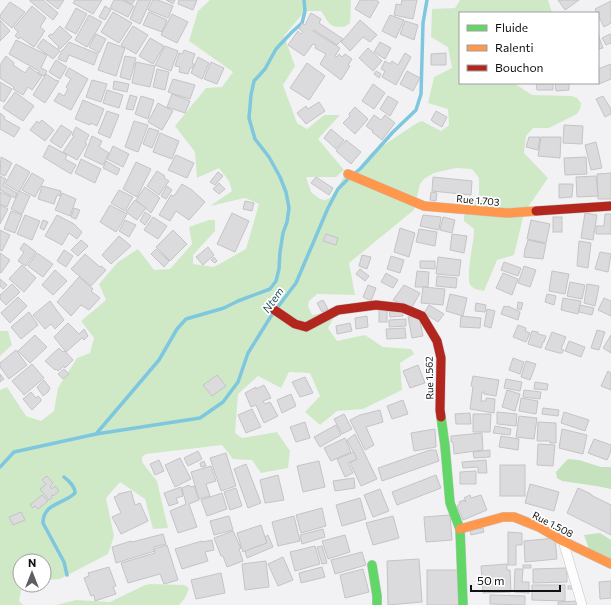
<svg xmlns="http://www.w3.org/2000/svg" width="611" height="605" font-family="Commissioner,sans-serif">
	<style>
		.green { fill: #cfe9c7 }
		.forest { fill: #c5e1bd }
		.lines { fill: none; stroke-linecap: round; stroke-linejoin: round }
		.stream { stroke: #7ec7df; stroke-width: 3.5 }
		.building { fill: #dbdbdd; stroke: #c4c3c6 }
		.street-casing { stroke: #c6c6c8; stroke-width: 10 }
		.fast-casing { stroke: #c6c6c8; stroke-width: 10 }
		.slow-casing { stroke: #c6c6c8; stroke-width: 10 }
		.jam-casing { stroke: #c6c6c8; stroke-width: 10 }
		.street { stroke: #fdfdfe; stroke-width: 9 }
		.fast { stroke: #63d668; stroke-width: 9 }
		.slow { stroke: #ff974d; stroke-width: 9 }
		.jam { stroke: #b3261e; stroke-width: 9 }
		.labels { text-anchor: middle; stroke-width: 3.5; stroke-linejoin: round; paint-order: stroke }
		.street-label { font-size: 10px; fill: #101011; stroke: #fff }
		.water-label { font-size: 11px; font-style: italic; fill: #285463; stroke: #fff }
	</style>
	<rect width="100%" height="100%" fill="#f2f2f5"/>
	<!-- green -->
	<g class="green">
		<path d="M210,0H351L350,23C346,26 345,27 340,27C329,28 327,19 321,11H305L284,36L295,66L283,85L297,123L307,129L324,115H340L318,139L344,170L336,177H306L311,192L320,199L325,200L330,198L344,177L361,169L368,157L372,153L417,123L422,121L441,131L449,125L448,109L428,103L434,77L452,68L448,47L431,37L432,9L455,8L460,0H548L552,13H460V83H514L532,95L572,96L577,98L581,103L580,109L577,114L549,128H533L526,136L524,153L548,178L524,213L514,255L497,260L484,291C479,290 473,289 470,285C466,275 473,245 474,234V229L464,221V216L479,194V178L472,169L456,168L434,173L424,179L420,184L414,210L349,263L355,295L317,294L309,301L308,306L312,315L338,310L328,328L337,341L365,335L383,347L411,349L414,354L400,363L402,390L363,409L337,411L320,425L305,412L320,396L310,373L289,372L281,388L258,376L238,394L235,433L242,438L277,432L290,451L288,468L261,473L252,460L233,459L222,445L146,454L142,457V462L157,481L168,528L153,529L145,499L120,482L106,498L114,536L108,554L60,579L44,580V561H20V585H22L19,601L23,605H0V390L7,387L26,416L41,421L54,411L58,388L77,358L90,353L94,338L81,321L106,300L99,284L118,262L138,249L154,270L170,269L192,244L189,227L209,220H215V231L193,255V264L214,267L246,249L259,204L245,198L210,206L232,191L229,181L219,168L197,178L195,152L175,126L206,88L222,87L233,72L189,41L198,11Z"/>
		<path d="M0,331H8L12,345L0,356Z"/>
		<path d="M151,584L184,585L189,588L185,598L179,605H56L76,600L110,602L145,585Z"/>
	</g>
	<!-- forest -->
	<g class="forest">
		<path d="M568,459L579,460L601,467H611V489L596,486L562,481L557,478L556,472Z"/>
		<path d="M600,533L611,540V568L593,560L584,535Z"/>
	</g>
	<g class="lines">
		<!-- stream -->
		<g class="stream">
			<path d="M355,173L360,169L393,132L416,110L421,94L423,23L427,0"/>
			<path d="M277,308L296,283L328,208L338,189L349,178"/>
			<path d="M96,434L159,360L177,329L186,319L224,308L238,301L270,289L276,281L279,269L280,252L283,233L287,222L289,208L286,192L280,177L269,157L255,139L249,118L251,95L254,81L265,69L276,49L292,32L302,23L305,11L304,0"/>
			<path d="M0,467L14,452L96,434L200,418L223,402L238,382L248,353L273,313"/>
			<path d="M64,477C69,481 75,486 75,493C64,504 43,503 43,523L64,562L67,575"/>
		</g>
	</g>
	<!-- building -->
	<g class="building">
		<path d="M30,0H43L58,13L53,20L30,1Z"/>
		<path d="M46,0H64L58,9Z"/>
		<path d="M75,0H102L93,14L73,3Z"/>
		<path d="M114,0H122L134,6L128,17L110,8Z"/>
		<path d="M124,0H135L132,4Z"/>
		<path d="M138,0H151L140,24L130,19Z"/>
		<path d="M153,0H158L173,6L168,18L148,10Z"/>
		<path d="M166,0H175L173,4Z"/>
		<path d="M179,0H197L193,10L178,4Z"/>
		<path d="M360,0H376L379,2L370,18L355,9Z"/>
		<path d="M402,0H417L413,19L394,15L396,4L401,5Z"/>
		<path d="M558,0H579L565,10Z"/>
		<path d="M611,1V23L604,27L598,15V13H597L595,9Z"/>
		<path d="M10,2L25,12L12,28L0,18V15Z"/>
		<path d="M32,6L46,18L40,27L45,31L42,34H43L34,47L20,37L19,39L15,36L18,32L14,28Z"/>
		<path d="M105,6L111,10L105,20L99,17Z"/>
		<path d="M76,8L87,14L76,34L65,28Z"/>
		<path d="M113,12L132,23L119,43L101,32Z"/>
		<path d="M149,12L167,20L162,32L143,25Z"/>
		<path d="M311,13L321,19L319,23L343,39L337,45L314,30L313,31L340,48L335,56L337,57L339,54L342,57L345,54L352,59L348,65L350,66L341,80L320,64L326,54L315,48L316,45L313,44L304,56L288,45L298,31L301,34L303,32L299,29L302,23L305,25Z"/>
		<path d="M172,14L188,22L177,43L161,35Z"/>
		<path d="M89,15L102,22L87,47L75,40Z"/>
		<path d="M390,15L404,20L396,38L382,31Z"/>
		<path d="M0,20L10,31L0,41Z"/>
		<path d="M360,20L377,35L370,42L363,37L350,51L341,42L342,41Z"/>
		<path d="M405,21L418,25L414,40L400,34Z"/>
		<path d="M60,26L72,37L60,49L58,48L59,47L48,36L51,34L52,35Z"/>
		<path d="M133,26L148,35L136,54L121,45Z"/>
		<path d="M96,34L106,39L99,53L89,47Z"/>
		<path d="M598,34L603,48L598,49Z"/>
		<path d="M610,34L611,36V43L606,45L602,38Z"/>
		<path d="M150,38L164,46L153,64L139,56Z"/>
		<path d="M43,39L60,51L53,59L37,47Z"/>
		<path d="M16,40L47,55L41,68L47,71L44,76L38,73L39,71L9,54Z"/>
		<path d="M69,42L98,54L94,65L69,55L66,62L58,59L62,50H63Z"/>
		<path d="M108,42L125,48L116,76L98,70Z"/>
		<path d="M380,42L391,48L385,59L374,52Z"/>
		<path d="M165,46L178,51L171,71L155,65Z"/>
		<path d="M368,48L382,61L373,71L359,58Z"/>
		<path d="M184,50L195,54L192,63L194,64L192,68H190L188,74L179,72L180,67L175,66L179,53L182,54Z"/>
		<path d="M405,53L411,57L396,85L382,77L385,71L381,69L385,61L390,64L392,61L398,65Z"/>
		<path d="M446,53V65H431V54Z"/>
		<path d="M6,56L14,63L13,65L25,73L29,67L42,76L32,90L28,87L23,95L13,89L14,87L0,78V65Z"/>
		<path d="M125,56L136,58L130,80L120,77Z"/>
		<path d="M198,57L209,63L202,79L191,73Z"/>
		<path d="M56,60L67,67L60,79L49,72Z"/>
		<path d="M136,62L155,66L150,87L132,83Z"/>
		<path d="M211,62L224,68L217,84L204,79Z"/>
		<path d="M307,63L325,76L309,100L290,88Z"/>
		<path d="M611,64V79L599,84L598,81V69Z"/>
		<path d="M69,68L88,79L71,110L54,101L59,93L64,96L68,89L66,87L71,79L65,75Z"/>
		<path d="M157,69L169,72L165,90L153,87Z"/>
		<path d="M376,71L381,74L379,78L374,74Z"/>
		<path d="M407,71L420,78L413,91L400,84Z"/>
		<path d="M46,74L55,80L59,81L45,103L33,95Z"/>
		<path d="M173,79L195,85L190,99L168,92Z"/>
		<path d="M92,80L107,84L101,102L86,97Z"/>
		<path d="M114,81L129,84L127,92L113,89Z"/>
		<path d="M0,82L12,89L4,102L0,100Z"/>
		<path d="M536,83H553V90H537Z"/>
		<path d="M555,83H569V90L556,91Z"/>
		<path d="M373,84L385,93L374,109L362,101Z"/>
		<path d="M107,90L123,95L119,108L103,103Z"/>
		<path d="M15,92L34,106L23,121L3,108Z"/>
		<path d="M172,94L190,101L185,113L167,107Z"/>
		<path d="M130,95L137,97L133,110L126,109Z"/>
		<path d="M141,96L154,100L148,119L135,114Z"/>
		<path d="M388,96L398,102L390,116L380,109Z"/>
		<path d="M603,96L611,109V114L605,117L596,99Z"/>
		<path d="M83,100L104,109L97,126L91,123L90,125L75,119Z"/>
		<path d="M319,102L325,111L306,124L297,113L306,106L308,109Z"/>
		<path d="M158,103L173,111L162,130L148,122Z"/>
		<path d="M355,107L368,119L355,134L343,123L350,116L349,114Z"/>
		<path d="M107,111L119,115L110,138L98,133Z"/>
		<path d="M436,111L447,117L442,127L433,122V121L431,120Z"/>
		<path d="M0,113L5,117L4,119L20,128L14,137L0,129Z"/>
		<path d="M374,115L381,120L385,115L395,123L382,140L372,132L373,131L366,126Z"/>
		<path d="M42,120L54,130L45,141L30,130L37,121L39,123Z"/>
		<path d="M134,121L148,125L138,152L125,147Z"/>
		<path d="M61,125L72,132L61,148L50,141Z"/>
		<path d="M564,125L583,126L582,144L563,143Z"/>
		<path d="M76,127L89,135L85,143L87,144L77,160L63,152L74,136L72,135Z"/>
		<path d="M149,128L159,131L152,148L143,144Z"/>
		<path d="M331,129L344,140L336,149L324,138Z"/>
		<path d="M160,133L179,141L172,159L153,152Z"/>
		<path d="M92,136L102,141L99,147L109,153L103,165L84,156Z"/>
		<path d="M529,137H540L538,150L526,147Z"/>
		<path d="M541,137H561L560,158L538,156Z"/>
		<path d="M346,140L361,152L351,164L336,151Z"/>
		<path d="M596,142L602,168L591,170L585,145Z"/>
		<path d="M49,145L67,155L65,159L76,165L71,174L43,157Z"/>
		<path d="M113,146L129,154L123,167L107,159Z"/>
		<path d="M176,155L194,163L187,178L168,170Z"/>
		<path d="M1,157L12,163L5,176L0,174Z"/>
		<path d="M586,157L587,174L565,175L564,158Z"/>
		<path d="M81,159L101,169L95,183L75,173Z"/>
		<path d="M106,161L120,169L117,175L103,168Z"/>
		<path d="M136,162L151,169L137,197L123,189Z"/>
		<path d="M16,164L30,172L19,192L5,184Z"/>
		<path d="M157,171L165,176L164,178L169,181L159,195L147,186Z"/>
		<path d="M218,172L223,176L215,185L210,182Z"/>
		<path d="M32,173L44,180L35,197L22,190Z"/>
		<path d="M611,173V199H598L597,174Z"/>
		<path d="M0,176L6,179L3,185L17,193L15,198L0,190Z"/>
		<path d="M596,176L598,196L577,197L576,177Z"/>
		<path d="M316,177L333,188L329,195L311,183Z"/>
		<path d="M433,177L472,181L471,195L432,191Z"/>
		<path d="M219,183L225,189L219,194L213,189Z"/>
		<path d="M182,184L192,190L205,202L189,220L176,211L170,221L159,215L171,195L174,196Z"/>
		<path d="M559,184H573L572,197L559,198Z"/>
		<path d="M42,186L61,191L60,196L57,195L54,204L38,199Z"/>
		<path d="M167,186L172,190L166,199L161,196Z"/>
		<path d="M145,187L160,198L151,213L136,200Z"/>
		<path d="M119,190L133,197L125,211L111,203Z"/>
		<path d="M19,191L30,196L22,214L11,209Z"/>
		<path d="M0,192L11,197L7,207L0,204Z"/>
		<path d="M431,192L437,193L436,201L430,200Z"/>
		<path d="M62,193L76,199L70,216L55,210Z"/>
		<path d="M135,200L146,208L137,220L126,212Z"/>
		<path d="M245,201L254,203L252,211L243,209Z"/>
		<path d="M0,205L8,209L0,224Z"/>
		<path d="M110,205L127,214L116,232L100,222Z"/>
		<path d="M74,208L80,210L76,219L71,217Z"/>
		<path d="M11,211L22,215L15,233L4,229Z"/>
		<path d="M145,212L151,216L145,225L140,221Z"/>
		<path d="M232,213L249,221L235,252L217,244Z"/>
		<path d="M585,213L597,215L593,240L581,238Z"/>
		<path d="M605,214H611V234H596V226H604Z"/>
		<path d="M25,215L40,221L32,240L17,234Z"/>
		<path d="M57,215L74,224L82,232L77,239L69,233L62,245L45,236Z"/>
		<path d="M423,215L441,217L439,230L420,226Z"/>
		<path d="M153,217L167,226L158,239L144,230Z"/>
		<path d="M443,217L455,220L452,233L440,230Z"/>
		<rect x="553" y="217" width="9" height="15"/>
		<path d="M43,220L48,222L44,230L40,228Z"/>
		<path d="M125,220L136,225L129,237L119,231Z"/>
		<path d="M531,220L550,224L546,243L527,239Z"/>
		<path d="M400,228L415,233L409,257L394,252Z"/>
		<path d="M419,229L437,232L435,246L416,242Z"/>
		<path d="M0,230L10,235L2,251L0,250Z"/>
		<path d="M173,230L187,244L170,261L156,247Z"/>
		<path d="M326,234L338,238L336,245L323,241Z"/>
		<path d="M452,234L467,236L464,253L450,250Z"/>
		<path d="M119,236L131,246L111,264L102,255Z"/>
		<path d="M81,240L88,246L78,256L71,250Z"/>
		<path d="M528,240L546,244L543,259L524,257L525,249Z"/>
		<path d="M579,241L591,243L588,268L577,266Z"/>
		<path d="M24,243L36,252L26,266L18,261L24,252L20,249Z"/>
		<path d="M208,247L214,255L203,265L196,257Z"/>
		<path d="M156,249L169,261L164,267L151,254Z"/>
		<path d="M64,250L73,256L66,267L57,261Z"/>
		<path d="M600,252L611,254L608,272L595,269Z"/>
		<path d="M0,253L10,260L1,273L0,272Z"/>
		<path d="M37,253L53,264L43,277L28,266Z"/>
		<path d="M85,254L100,267L101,266L106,270L91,286L71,269Z"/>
		<path d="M362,255L371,257L367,269L359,266Z"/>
		<path d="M391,256L404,260L400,273L387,269Z"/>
		<path d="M214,257L217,261L215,263L211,260Z"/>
		<path d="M438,257L461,260L459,276L436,274Z"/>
		<path d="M420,261H435V269L420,268Z"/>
		<path d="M504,262L521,268L518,276L501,270Z"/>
		<path d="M22,265L36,278L24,292L9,279Z"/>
		<path d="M524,266L536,270L530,287L518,283Z"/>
		<path d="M360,269L369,276L365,281L356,274Z"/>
		<path d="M55,270L67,281L53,295L42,285Z"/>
		<path d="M417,271L429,272L428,287H415Z"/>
		<path d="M552,271L569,274L565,294L549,291Z"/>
		<path d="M386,273L398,280L393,288L381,282Z"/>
		<path d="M503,273L518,279L512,295L496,288Z"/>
		<path d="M437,276L457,278L456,288L436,286Z"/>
		<path d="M79,277L93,289L91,291L100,298L89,310L81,305L71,316L57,302Z"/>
		<path d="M0,279L7,285L3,289L0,286Z"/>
		<path d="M570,282L585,285L582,299L567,296Z"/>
		<path d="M12,284L20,292L6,305L0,299V295Z"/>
		<path d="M587,284L599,286L595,306L584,303Z"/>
		<path d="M368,285L376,288L371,301L363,297Z"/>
		<path d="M404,285L420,293L411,309L393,300Z"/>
		<path d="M423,287L445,289L443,305L421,303Z"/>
		<path d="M450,294L467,298L463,316L446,311Z"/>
		<path d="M547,294L556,296L554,305L545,302Z"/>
		<path d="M18,297L27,306L10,323L1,313Z"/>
		<path d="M563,298L581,301L578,314L561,310Z"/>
		<path d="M604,298L611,301V316L598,310Z"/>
		<path d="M323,300L328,309L322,312L317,303Z"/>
		<path d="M50,301L64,320L55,329L51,324L45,329L33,315Z"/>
		<path d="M518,302L523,303L521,310L517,309Z"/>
		<path d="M476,303L486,305L485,312L475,311Z"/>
		<path d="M429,305L444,314L438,322L424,313Z"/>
		<path d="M580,305L594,308L592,315L579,312Z"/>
		<path d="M504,306L507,307L508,306L520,312L518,320L501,314Z"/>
		<path d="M402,309L403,316L390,317L389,310Z"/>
		<path d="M487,309L495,311L491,328L484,326Z"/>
		<rect x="379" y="310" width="8" height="12"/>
		<path d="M29,312L38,325L21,339L11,327Z"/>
		<path d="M367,316L368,327L356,329L355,318Z"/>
		<path d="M419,316L423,336L412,338L408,317Z"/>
		<path d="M461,316L481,318L480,328L460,327Z"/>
		<path d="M406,319V326L389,327V320Z"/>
		<path d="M68,323L79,334L84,329L88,336L84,340L82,338L66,352L54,337Z"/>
		<path d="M350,323L352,331L337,334L336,326Z"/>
		<path d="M518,325L526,328L525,331L530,333L526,342L513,337Z"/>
		<path d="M405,328L406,338L387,339L386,329Z"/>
		<path d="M597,330L605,332L599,350L591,348Z"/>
		<path d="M532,331L538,332V334L546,336L544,342H543L541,348L528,344Z"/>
		<path d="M552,332L566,337L561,349L564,350L562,353H559L545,349Z"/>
		<path d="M35,335L47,347L30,363L18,351Z"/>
		<path d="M611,335V353L603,348Z"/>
		<path d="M569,341L585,347L581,357L565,351Z"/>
		<path d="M59,348L63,352L65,351L73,360L65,368L64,366L58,371L56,369L55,370L45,361Z"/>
		<path d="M16,350L27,365L9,379L0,367V363Z"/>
		<path d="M513,358L524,362L520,374L509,370Z"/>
		<path d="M526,361L536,364L530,380L521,377Z"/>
		<path d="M32,364L44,378L24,395L12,381Z"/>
		<path d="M418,365L425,383L410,388L403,371Z"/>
		<path d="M64,369L69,374L63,379L58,374Z"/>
		<path d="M608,371L611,373V390L601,386Z"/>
		<path d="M0,374L4,379L0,382Z"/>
		<path d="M217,375L226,386L212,396L203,385Z"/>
		<path d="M473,376L499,380L496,396L484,394V392H482L481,401H486V398L495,399L494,413L470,409L473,387L471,386Z"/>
		<path d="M305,377L313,393L300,397L292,382Z"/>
		<path d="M506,379L522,382L520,391L504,388Z"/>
		<path d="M44,380L50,388L48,392L43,396L37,387Z"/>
		<path d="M535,382L548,384L547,390L534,389Z"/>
		<path d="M264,385L271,398L263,401L265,404L270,402L278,416L264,423L256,405L251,407L245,393L256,387V389Z"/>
		<path d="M507,390L520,394L515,411L502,407Z"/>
		<path d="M524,390L541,392L540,399L523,397Z"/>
		<path d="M31,392L36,398L38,396L41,399V401L32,410L23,399Z"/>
		<path d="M291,394L296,406L282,413L277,400Z"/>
		<path d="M521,398L538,401L536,414L519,411Z"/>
		<path d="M403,400L408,414L392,419L387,406Z"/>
		<path d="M543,408L559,410L558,416L542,414Z"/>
		<path d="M252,409L261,427L246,433L238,415Z"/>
		<path d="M380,410L383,422L366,427L374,445L365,450L350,420L360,415Z"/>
		<path d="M497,412L517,414L516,426L497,424Z"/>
		<path d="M564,412L589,420L585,431L561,423Z"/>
		<path d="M470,413L471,424H456L455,414Z"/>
		<path d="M344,414L352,429L342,434L334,419Z"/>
		<path d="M473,414H491L490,432H473Z"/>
		<path d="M519,416L537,418L534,439L516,437Z"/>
		<path d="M305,422L310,438L296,442L290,427Z"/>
		<path d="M538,422L556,423V443H550V441H537Z"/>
		<path d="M336,425L341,435L320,447L314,437Z"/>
		<path d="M495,426L511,429L510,435L493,433Z"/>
		<path d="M435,429L436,447L414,451L411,433Z"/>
		<path d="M562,429L587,435L583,454L559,448Z"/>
		<path d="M482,433L483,450L454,454L453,442H451V436Z"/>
		<path d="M355,434L377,479L361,486L350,463L357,459L347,440Z"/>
		<path d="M501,436L519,439L518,450L499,447Z"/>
		<path d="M345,438L351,452L331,461L324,448Z"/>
		<path d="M594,439L611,445V451L607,460L588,453Z"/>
		<path d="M538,444L555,445L553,466L537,465Z"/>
		<path d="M430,450H436L439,461L382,481L378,468Z"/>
		<path d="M490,450V457L474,458L473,452Z"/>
		<path d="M198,451L202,459L188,466L184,458Z"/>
		<path d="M354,452L357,459L348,463L353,473L345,477L337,459Z"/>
		<path d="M226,453L236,486L221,491L210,458Z"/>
		<path d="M180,458L191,479L175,487L165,465Z"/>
		<path d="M159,460L164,471L155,475L150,464Z"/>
		<path d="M486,460L487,473H478V467L463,468L462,462Z"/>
		<path d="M204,461L206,466L201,467L200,463Z"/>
		<path d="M319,461L325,487L303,492L297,466Z"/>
		<path d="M246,464L261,503L248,508L234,469Z"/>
		<rect x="500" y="465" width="25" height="31"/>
		<path d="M211,466L216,481L206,484L210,496L199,499L191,472Z"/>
		<path d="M476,471V484H460V472Z"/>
		<path d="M278,475L284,500L265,503L260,480Z"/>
		<path d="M436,475L441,488L397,505L392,492Z"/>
		<path d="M47,476L53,483L50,486L52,489L55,486L59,491L53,496V495L51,496L52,498L49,500L40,489L46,484L42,480Z"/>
		<path d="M354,478L355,488L335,491L333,481Z"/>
		<path d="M530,484L559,492L554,511L525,503Z"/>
		<path d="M189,485L190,487L194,486L199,500L189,504L197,527L178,533L170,511L186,504L182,488Z"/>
		<path d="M181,487L183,496L176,498L178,503L169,506L164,493Z"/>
		<path d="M236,488L242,506L230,510L224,492Z"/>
		<path d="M578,488L591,494V495L611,505V535L567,513Z"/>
		<path d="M380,489L389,511L373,517L364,495Z"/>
		<path d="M131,491L135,505L140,503L148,521L121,534L112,517L121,513L114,497L119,495L118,494Z"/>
		<path d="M222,493L227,509L207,516L201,500Z"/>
		<path d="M42,495L48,501L38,509L35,506L33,508L30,505Z"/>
		<path d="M470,495L471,498L481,495L487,510L463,520L457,506L460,504L459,502L464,500L465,502L466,501L464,498Z"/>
		<path d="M360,498L366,519L342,526L336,505Z"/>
		<path d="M322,508L326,526L301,533L296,515Z"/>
		<path d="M21,512L25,520L13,525L9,517Z"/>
		<path d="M450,515L452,540L426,542L424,517Z"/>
		<path d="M229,516L233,530L214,535L210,521Z"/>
		<path d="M294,516L300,541L278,546L272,522Z"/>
		<path d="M393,516L399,538L373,545L366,523Z"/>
		<path d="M261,525L267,543L243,552L237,533Z"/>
		<path d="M483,528L484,532L471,535L470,530Z"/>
		<path d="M323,529L325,537L302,544L300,535Z"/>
		<path d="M233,531L241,548L239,549L243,561L227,567L223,556H221L214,538Z"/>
		<path d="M508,532L522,533V545H516V565H508Z"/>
		<path d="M163,534L166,544L154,547L155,551L116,563L112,547L131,541L132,542Z"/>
		<path d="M268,535L273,547L247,558L245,551L267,543L265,537Z"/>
		<path d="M345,535L350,552L328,559L322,541Z"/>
		<path d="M555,538L557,559L525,562L524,541Z"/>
		<path d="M212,540L214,550L205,552L208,561L182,569L175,549L202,541V542Z"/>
		<path d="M167,545L178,580L164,584L160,574L128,583L121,563L155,553L154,549Z"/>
		<path d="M315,546L320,564L295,571L290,552Z"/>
		<path d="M322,546L327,563L322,564L317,547Z"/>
		<path d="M362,552L366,565L335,574L331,560Z"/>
		<path d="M283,557L293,580L278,586L268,564Z"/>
		<path d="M419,559L422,602L388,605L387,561Z"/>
		<path d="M266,561L269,587L245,590L242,564Z"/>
		<path d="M507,564V570H510L511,592L483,593L481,566Z"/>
		<rect x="523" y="565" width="8" height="3"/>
		<path d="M109,567L116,586L113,587L116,594L95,601L94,595L91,596L84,578L89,576L88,573Z"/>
		<path d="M322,567L325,577L301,583L299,573Z"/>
		<path d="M567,568V582L533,583V569Z"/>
		<path d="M363,569L369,592L345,598L340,575Z"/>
		<path d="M515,569H523L522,582H529V593L514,592Z"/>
		<rect x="427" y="570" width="32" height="35"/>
		<path d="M221,573L225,593L196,599L191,580Z"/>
		<path d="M611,581V598L600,599L599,582Z"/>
		<path d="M532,585H565V601L532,600Z"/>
		<rect x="568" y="586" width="5" height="3"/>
		<path d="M490,595L525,596V605L490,604Z"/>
		<path d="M579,601L580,605H558V602Z"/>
	</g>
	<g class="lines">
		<defs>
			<path id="street" d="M563,541L582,605"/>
			<g id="fast">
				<path d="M441,417L445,446L450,503L460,529L463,605"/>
				<path d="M372,565L377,596V605"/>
			</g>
			<g id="slow">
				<path d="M348,174L424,206L507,213L536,211"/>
				<path d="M460,529L503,517H514L539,527L563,541L611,564"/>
			</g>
			<g id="jam">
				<path d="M536,211L611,206"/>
				<path d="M270,307L295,324L306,327L338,310L376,305L403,308L422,316L437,341L441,358L440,410L441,417"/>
			</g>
		</defs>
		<!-- street casing -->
		<use href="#street" class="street-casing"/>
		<!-- fast casing -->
		<use href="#fast" class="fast-casing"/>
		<!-- slow casing -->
		<use href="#slow" class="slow-casing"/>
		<!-- jam casing -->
		<use href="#jam" class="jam-casing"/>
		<!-- street -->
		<use href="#street" class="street"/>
		<!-- fast -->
		<use href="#fast" class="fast"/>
		<!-- slow -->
		<use href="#slow" class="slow"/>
		<!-- jam -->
		<use href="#jam" class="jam"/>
	</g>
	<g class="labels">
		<!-- street labels -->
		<g class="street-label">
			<text transform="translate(478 200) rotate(5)" y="4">Rue 1.703</text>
			<text transform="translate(429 378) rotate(-91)" y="4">Rue 1.562</text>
			<text transform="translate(553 524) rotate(27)" y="4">Rue 1.508</text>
		</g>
		<!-- water labels -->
		<g class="water-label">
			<text transform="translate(273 300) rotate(-55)" y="4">Ntem</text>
		</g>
	</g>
	<!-- legend -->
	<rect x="459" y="12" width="140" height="72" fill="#ffffff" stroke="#9f9fa0"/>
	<rect x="467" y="25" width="20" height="6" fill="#63d668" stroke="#9f9fa0"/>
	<text x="495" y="32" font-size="12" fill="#101011">Fluide</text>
	<rect x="467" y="45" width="20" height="6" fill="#ff974d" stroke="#9f9fa0"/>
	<text x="495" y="52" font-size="12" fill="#101011">Ralenti</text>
	<rect x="467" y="65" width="20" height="6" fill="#b3261e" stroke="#9f9fa0"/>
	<text x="495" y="72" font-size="12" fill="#101011">Bouchon</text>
	<!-- north arrow -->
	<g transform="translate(32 573)"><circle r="19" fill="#ffffff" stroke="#9f9fa0"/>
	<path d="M0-3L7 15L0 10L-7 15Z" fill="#5f5f61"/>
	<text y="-6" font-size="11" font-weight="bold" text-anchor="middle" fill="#101011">N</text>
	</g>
	<!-- scale -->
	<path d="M471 585v6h89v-6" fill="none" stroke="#101011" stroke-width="2"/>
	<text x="477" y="585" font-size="12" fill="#101011" stroke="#ffffff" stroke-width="3" paint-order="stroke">50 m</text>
</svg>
